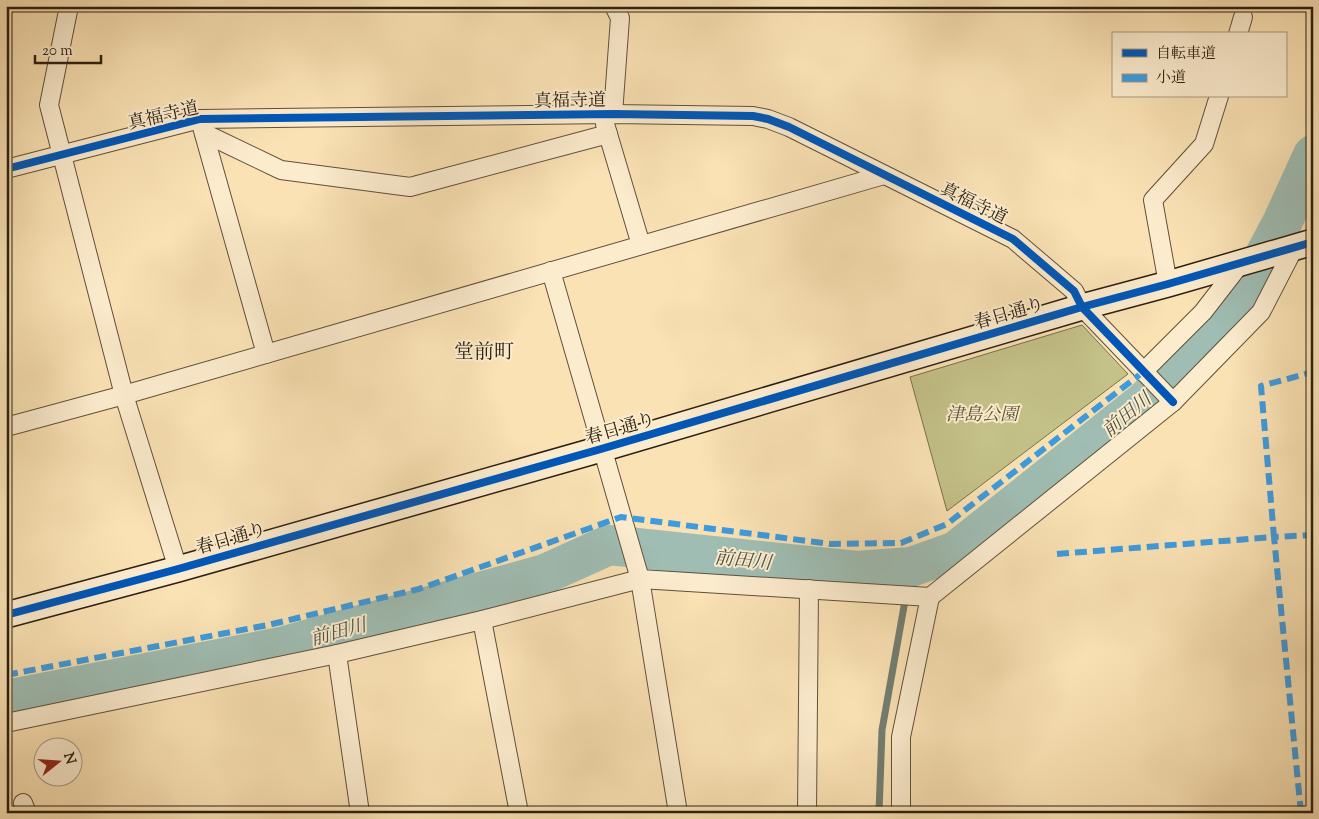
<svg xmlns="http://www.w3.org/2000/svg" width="1319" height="819" font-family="'Sorts Mill Goudy','Noto Serif JP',serif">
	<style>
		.green { fill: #c4c289; stroke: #78714d }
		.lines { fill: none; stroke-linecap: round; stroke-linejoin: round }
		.stream { stroke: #717e72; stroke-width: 7 }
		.river { stroke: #9fbdb3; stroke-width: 40 }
		.street-casing { stroke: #60503a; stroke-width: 20 }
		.secondary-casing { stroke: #2c2011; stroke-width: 28 }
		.street { stroke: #fcecce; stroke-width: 18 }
		.secondary { stroke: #fcecce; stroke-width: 25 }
		.quiet { stroke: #3d9bde; stroke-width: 6; stroke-dasharray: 12 6; stroke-linecap: butt }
		.cycleway-casing { stroke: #fcecce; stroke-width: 11 }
		.cycleway { stroke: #0057b8; stroke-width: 8 }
		.labels { text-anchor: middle; stroke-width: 4; stroke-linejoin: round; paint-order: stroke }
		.street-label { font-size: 18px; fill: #2c2011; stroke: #fcecce }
		.park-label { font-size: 18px; font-style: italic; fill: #5a5135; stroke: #fcecce }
		.water-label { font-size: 19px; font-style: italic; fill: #4e4f42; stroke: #fcecce }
		.quarter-label { font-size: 20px; fill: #2c2011; stroke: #fcecce }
	</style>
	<rect width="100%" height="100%" fill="#fae2b4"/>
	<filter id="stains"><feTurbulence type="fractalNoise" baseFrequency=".004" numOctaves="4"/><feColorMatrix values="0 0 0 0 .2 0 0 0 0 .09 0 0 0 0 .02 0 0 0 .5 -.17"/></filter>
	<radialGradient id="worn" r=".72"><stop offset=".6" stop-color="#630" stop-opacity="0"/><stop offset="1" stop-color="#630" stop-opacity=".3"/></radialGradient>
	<!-- green -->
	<path class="green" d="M1082,325L1128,374L947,511L910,377Z"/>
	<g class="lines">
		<!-- stream -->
		<path class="stream" d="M879,813L882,730L911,567"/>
		<!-- river -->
		<path class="river" d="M6,700L281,647L545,574L609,545L857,571L911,567L956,551L1145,401L1239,304L1283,221L1313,155"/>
		<defs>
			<g id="street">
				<path d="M69,6L49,105L124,395L178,569"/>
				<path d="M1238,34L1243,17"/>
				<path d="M613,114L620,18L614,6"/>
				<path d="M605,124L641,245"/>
				<path d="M202,127L266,354"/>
				<path d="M204,133L281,170L410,187L608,134"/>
				<path d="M6,169L200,119L613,114L753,116L768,119L789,127L1013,239L1074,291L1082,307L1173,402"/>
				<path d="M551,271L640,579L678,813"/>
				<path d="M1168,284L1153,200L1204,144L1219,96"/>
				<path d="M1143,372L1203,312L1241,263"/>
				<path d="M6,427L124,395L884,175"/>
				<path d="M482,620L519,813"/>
				<path d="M337,654L360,813"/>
				<path d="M6,723L337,654L482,620L640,579L930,597"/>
				<path d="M23,803L27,813"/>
				<path d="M807,813L809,589"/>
				<path d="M901,813V737L930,597L1173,402L1261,312L1294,248"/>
			</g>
			<path id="secondary" d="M6,615L178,569L601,449L1082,307L1168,284L1313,242"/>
		</defs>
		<!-- street casing -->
		<use href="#street" class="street-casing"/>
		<!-- secondary casing -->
		<use href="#secondary" class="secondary-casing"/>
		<!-- street -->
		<use href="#street" class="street"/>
		<!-- secondary -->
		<use href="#secondary" class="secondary"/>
		<!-- quiet -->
		<g class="quiet">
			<path d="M1057,554L1274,537L1261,386L1313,372"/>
			<path d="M6,675L268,625L419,589L621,517L831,544L901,543L947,524L1143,372"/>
			<path d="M1301,813L1274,537L1313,535"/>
		</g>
		<defs>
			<g id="cycleway">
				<path d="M6,169L200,119L613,114L753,116L768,119L789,127L1013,239L1074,291L1082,307L1173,402"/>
				<path d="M6,615L178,569L601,449L1082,307L1168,284L1313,242"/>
			</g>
		</defs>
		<!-- cycleway casing -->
		<use href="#cycleway" class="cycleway-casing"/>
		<!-- cycleway -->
		<use href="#cycleway" class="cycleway"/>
	</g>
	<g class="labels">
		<!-- street labels -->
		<g class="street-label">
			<text transform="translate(570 100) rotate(-1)" y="6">真福寺道</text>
			<text transform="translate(163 115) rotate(-13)" y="6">真福寺道</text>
			<text transform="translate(974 203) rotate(26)" y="6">真福寺道</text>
			<text transform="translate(1009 313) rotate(-16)" y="6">春日通り</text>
			<text transform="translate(620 428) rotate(-16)" y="6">春日通り</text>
			<text transform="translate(231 538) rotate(-16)" y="6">春日通り</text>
		</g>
		<!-- park labels -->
		<g class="park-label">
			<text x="982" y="420">津島公園</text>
		</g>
		<!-- water labels -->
		<g class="water-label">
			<text transform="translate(1126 414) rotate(-40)" y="7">前田川</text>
			<text transform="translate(743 559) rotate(6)" y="7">前田川</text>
			<text transform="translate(338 631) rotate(-15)" y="7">前田川</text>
		</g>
		<!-- quarter labels -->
		<g class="quarter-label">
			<text x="484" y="358">堂前町</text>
		</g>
	</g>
	<!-- margin -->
	<rect width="1319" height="819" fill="none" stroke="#fae2b4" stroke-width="25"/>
	<rect x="8" y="8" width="1304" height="804" fill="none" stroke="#2c2011" stroke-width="2.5"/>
	<rect x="12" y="12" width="1294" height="794" fill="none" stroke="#2c2011"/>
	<!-- legend -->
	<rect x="1112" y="32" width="175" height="65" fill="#fcecce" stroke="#a99a82"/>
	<rect x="1122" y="49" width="25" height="8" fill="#0057b8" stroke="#a99a82"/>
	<text x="1156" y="58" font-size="15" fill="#2c2011">自転車道</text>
	<rect x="1122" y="74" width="25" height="8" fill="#3d9bde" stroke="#a99a82"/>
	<text x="1156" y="82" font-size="15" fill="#2c2011">小道</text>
	<!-- north arrow -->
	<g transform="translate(58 762) rotate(73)"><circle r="24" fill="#fcecce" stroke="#a99a82"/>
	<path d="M0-4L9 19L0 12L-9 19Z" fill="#8f2418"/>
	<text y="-8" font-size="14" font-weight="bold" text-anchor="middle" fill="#2c2011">N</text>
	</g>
	<!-- scale -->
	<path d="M35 55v8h66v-8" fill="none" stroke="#2c2011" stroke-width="2.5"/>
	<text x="42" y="55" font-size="15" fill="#2c2011" stroke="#fcecce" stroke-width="4" paint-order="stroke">20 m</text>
	<rect width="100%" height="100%" filter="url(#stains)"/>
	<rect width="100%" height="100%" fill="url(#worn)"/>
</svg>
